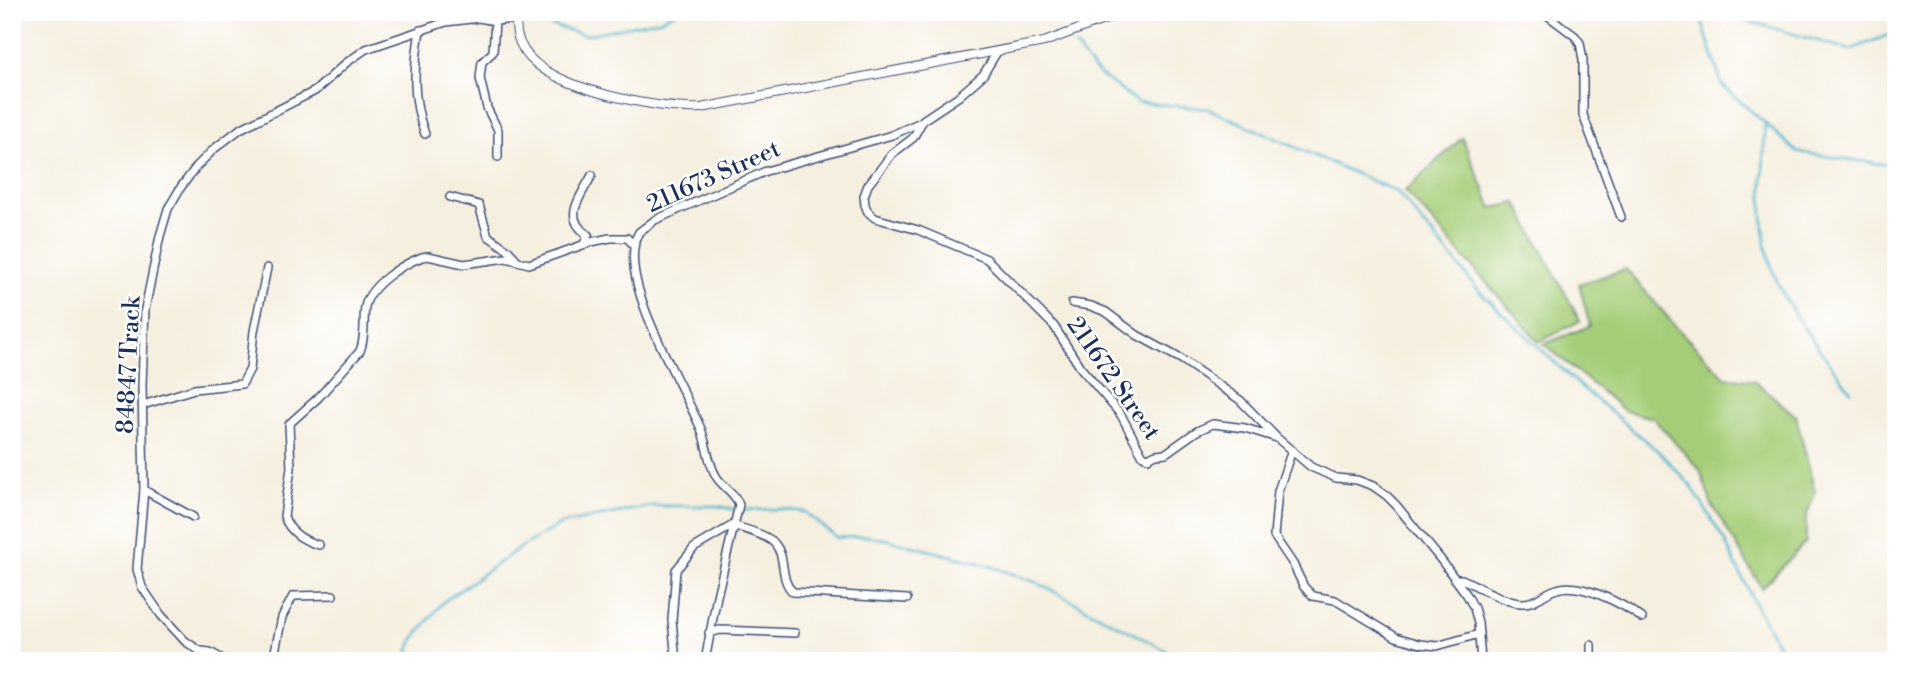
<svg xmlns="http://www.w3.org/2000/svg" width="1908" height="673" font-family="'Libre Bodoni',serif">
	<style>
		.green { fill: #a5cd77; stroke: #607e6a; stroke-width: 2 }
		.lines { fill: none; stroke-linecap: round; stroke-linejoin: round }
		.stream { stroke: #4db2cc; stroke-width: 2.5 }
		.minor-casing { stroke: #3c4c71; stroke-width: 10 }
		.tertiary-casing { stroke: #3c4c71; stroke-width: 10 }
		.minor { stroke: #fff; stroke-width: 7 }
		.tertiary { stroke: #fff; stroke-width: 8 }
		.labels { text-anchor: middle; stroke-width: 5; stroke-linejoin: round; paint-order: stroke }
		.street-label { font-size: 24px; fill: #1b2f5e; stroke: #fff }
	</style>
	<rect width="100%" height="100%" fill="#fff"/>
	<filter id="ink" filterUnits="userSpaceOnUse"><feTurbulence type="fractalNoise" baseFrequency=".0143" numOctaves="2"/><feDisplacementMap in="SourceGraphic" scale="14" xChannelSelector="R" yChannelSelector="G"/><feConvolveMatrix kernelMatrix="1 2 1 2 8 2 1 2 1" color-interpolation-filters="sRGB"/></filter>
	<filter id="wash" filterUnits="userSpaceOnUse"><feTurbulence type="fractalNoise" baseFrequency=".00686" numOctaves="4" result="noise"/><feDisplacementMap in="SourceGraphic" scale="28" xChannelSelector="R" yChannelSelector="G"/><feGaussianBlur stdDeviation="1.57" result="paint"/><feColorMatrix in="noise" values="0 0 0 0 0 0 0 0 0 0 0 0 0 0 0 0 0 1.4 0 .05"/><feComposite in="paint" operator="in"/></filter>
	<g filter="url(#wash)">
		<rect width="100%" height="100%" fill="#f5efdf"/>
		<!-- green -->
		<g class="green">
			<path d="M1462,138L1492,208L1517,203L1580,321L1539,342L1405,191Z"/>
			<path d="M1626,269L1677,328L1725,377L1755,381L1796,416L1815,492L1806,518V542L1762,588L1711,503L1700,470L1653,418L1625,411L1544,344L1590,326L1579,284Z"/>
		</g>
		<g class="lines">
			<!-- stream -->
			<g class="stream">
				<path d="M523,12L528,19L585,35L659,20L677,12"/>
				<path d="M1068,12L1071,20"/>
				<path d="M1699,12L1722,85L1797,152L1896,166"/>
				<path d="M1717,12L1850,50L1896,32"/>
				<path d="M1075,46L1095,71L1137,102L1209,109L1397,192L1480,292L1581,387L1659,452L1692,487L1724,540L1756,606L1787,661"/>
				<path d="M1765,123C1764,167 1758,216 1769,258C1782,308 1821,350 1851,391"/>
				<path d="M744,510L782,509L805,512L837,538L868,536L889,540L987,565L1036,582L1186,661"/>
				<path d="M405,661L413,640L443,602L521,547L561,524L651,506H718L736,510"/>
			</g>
		</g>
	</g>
	<g filter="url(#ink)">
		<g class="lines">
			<defs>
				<g id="minor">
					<path d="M1543,12L1575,36L1580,43L1583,60V115L1621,217"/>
					<path d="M495,21L493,52L482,62L480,78L487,108L498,130V157"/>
					<path d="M420,30C414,69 411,97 425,134"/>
					<path d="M997,52L983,75L959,96L923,120L913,138L892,154L868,185L864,196L865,205L868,212L875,218L918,230L987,259L1054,326L1080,367L1121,415L1143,456L1148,458L1156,454L1166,453L1197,431L1213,424L1245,428L1277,438L1311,467L1336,478L1357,480L1373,486L1387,496L1396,505L1441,560L1467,595L1474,608L1478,623L1481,661"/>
					<path d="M450,197L479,205L488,236L508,250L517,260"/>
					<path d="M584,244L588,235C561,217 581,197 592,175"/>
					<path d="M1072,303L1091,306L1106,312L1137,335L1181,359L1240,400L1276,437"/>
					<path d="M143,405L194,389L242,384L250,369L254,331L267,268"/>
					<path d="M1292,450L1278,491L1274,536L1293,564L1304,587L1313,596L1335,600L1396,637L1420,644L1437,646L1479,634"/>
					<path d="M144,490L193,517"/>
					<path d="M319,545C304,541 289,532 284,516L291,468L289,424L318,398L360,351C366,337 363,321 365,307C369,285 403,264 422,257L428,256L464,264L506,258L529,264L591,242L610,238H627L633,244"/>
					<path d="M1455,579H1462C1478,586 1505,603 1522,603C1535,604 1545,592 1557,589C1580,581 1623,604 1642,618"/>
					<path d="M709,633L720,630L795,633"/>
					<path d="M1591,645V661"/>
					<path d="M200,651L210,652L226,661"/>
					<path d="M204,661L200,651L185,641L161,615L142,587L137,569L144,490L142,384L145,309L160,236L168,209L181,187L197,166L214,149L240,129L315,91L346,63L366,49L446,22L479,18L495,21L516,19"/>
					<path d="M273,661L282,617L293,596L333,595"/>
					<path d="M676,661L672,620L676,570L694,548L733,525C745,530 767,534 775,544C787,558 779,580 793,592L907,599"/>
					<path d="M705,661L717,596L739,505C735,492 722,487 716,476C708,463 707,444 701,429C682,384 623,290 635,243L633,244L639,232L655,220L766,171L892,135L923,121"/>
					<path d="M1491,661H1506"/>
				</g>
				<path id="tertiary" d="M517,12C514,29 518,45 530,58C560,90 658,110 701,108L1044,42L1125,12"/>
			</defs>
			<!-- minor casing -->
			<use href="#minor" class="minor-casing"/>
			<!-- tertiary casing -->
			<use href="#tertiary" class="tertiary-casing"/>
			<!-- minor -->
			<use href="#minor" class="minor"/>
			<!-- tertiary -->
			<use href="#tertiary" class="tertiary"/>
		</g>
	</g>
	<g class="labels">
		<!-- street labels -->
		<g class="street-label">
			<text transform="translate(713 176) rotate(-24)" y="8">211673 Street</text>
			<text transform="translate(128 365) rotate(-87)" y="8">84847 Track</text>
			<text transform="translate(1114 378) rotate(55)" y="8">211672 Street</text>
		</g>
	</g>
	<!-- margin -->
	<rect width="1908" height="673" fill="none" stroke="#fff" stroke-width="42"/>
</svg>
